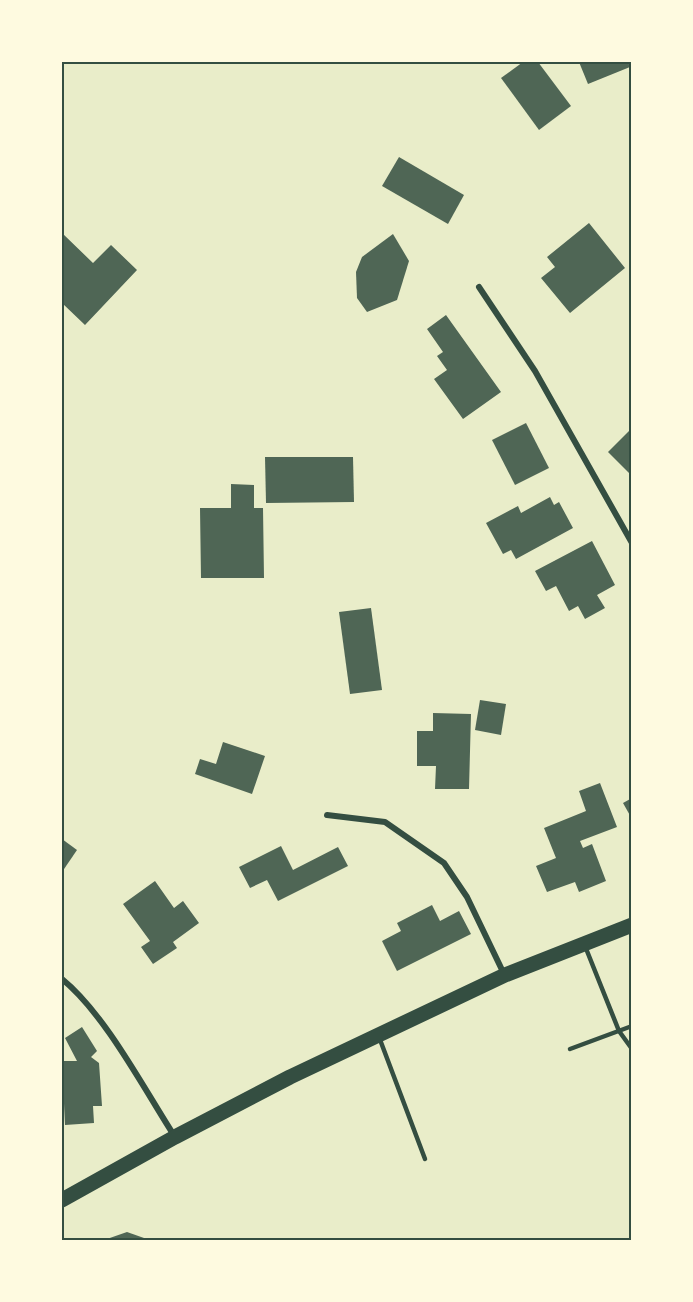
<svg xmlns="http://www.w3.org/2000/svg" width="693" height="1302" font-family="'Fira Sans Condensed',sans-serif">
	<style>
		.building { fill: #4f6655 }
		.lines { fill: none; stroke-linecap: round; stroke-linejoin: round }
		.service { stroke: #344e41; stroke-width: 4.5 }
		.minor { stroke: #344e41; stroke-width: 6 }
		.primary { stroke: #344e41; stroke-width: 15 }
		.neatline { fill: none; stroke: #344e41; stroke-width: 2 }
	</style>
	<rect width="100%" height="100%" fill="#e9edc9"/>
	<!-- building -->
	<g class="building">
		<path d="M523,62H538L571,106L539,130L501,78Z"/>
		<path d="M579,62H628L630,67L588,84Z"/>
		<path d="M399,157L464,195L448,224L382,186Z"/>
		<path d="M589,223L625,268L570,313L541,278L555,267L547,257Z"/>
		<path d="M62,233L93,263L111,245L137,270L85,325L62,303Z"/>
		<path d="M393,234L409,261L397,300L367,312L357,298L356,272L362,257Z"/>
		<path d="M446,315L501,392L463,419L434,379L447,370L437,356L443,352L427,329Z"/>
		<path d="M526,423L549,468L515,485L492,440Z"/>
		<path d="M632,428V476L608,452Z"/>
		<path d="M265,457H353L354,502L266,503Z"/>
		<path d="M231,484L254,485V508H263L264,578H201L200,508H231Z"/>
		<path d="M550,497L554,505L559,502L573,528L516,559L511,550L503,554L486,523L518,506L521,513Z"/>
		<path d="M592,541L615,585L597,595L605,608L585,619L578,606L569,611L556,586L546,591L535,571Z"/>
		<path d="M371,608L382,690L350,694L339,612Z"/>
		<path d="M480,700L506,704L501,735L475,730Z"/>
		<path d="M433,713L471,714L469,789H435L436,766H417V731H433Z"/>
		<path d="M223,742L265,756L252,794L195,774L200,759L216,764Z"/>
		<path d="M600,783L617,827L580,841L583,848L592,844L606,881L579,892L575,882L547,892L536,866L556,858L544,828L586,811L579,791Z"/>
		<path d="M632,798V819L623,803Z"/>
		<path d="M62,839L77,850L62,872Z"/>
		<path d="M281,846L293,870L338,847L348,866L278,901L267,880L250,888L239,867Z"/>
		<path d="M155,881L174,908L183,901L199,923L173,942L177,948L153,964L141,947L150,941L123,904Z"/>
		<path d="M432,905L440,921L459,911L471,934L397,971L382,941L401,931L397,923Z"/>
		<path d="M82,1027L97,1051L91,1057L99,1063L102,1106H93L94,1123L65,1125L62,1061H77L65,1038Z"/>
		<path d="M127,1232L144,1238L145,1240H104Z"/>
	</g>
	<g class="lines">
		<!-- service -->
		<g class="service">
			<path d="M585,946L619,1031L632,1049"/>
			<path d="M379,1037L425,1159"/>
			<path d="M570,1049L632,1026"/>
		</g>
		<!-- minor -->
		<g class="minor">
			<path d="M479,287L535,371L632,543"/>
			<path d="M327,815L385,822L444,863L467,897L504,974"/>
			<path d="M62,979C105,1014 144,1089 175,1137"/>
		</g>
		<!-- primary -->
		<path class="primary" d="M62,1200L175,1137L290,1077L505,975L632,925"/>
	</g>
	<!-- border -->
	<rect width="693" height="1302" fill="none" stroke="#fefae0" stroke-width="126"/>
	<rect x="63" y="63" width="567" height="1176" class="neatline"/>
</svg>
